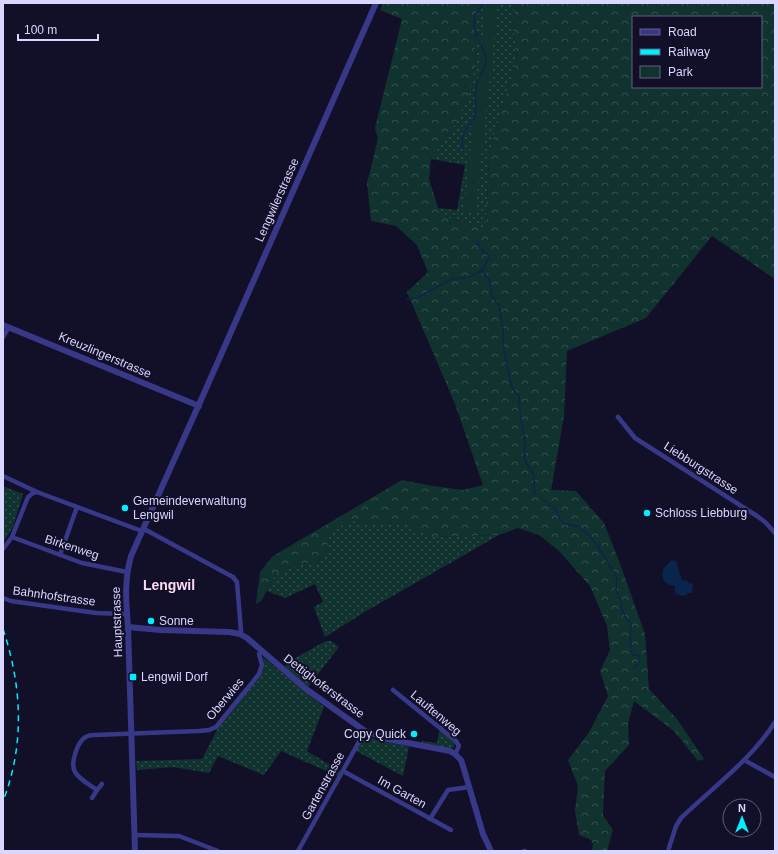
<svg xmlns="http://www.w3.org/2000/svg" width="778" height="854" font-family="Helvetica,sans-serif">
	<style>
		.grass { fill: url(#grass-dots) }
		.forest { fill: url(#forest-crowns); fill-rule: evenodd }
		.park { fill: #113330 }
		.water { fill: #0a254c }
		.lines { fill: none; stroke-linecap: round; stroke-linejoin: round }
		.stream { stroke: #0a254c; stroke-width: 1.5 }
		.minor { stroke: #383889; stroke-width: 4.5 }
		.tertiary { stroke: #383889; stroke-width: 6 }
		.rail { stroke: #02eeff; stroke-width: 1.5; stroke-dasharray: 6 5; stroke-linecap: butt }
		.poi-dot { fill: #02eeff; stroke: #120f28; stroke-width: 1.5 }
		.labels { text-anchor: middle; stroke-width: 4; stroke-linejoin: round; paint-order: stroke }
		.street-label { font-size: 12px; fill: #d9d6ff; stroke: #120f28 }
		.poi-label { font-size: 12px; fill: #d9d6ff; stroke: #120f28; text-anchor: start }
		.quarter-label { font-size: 14px; font-weight: bold; fill: #ffd8f2; stroke: #120f28 }
	</style>
	<defs>
		<pattern id="grass-dots" width="8" height="8" patternUnits="userSpaceOnUse"><rect width="8" height="8" fill="#113330"/><path d="M2 2h.1M6 6h.1" fill="none" stroke="#33504f" stroke-width="1.8" stroke-linecap="round"/></pattern>
		<pattern id="forest-crowns" width="20" height="18" patternUnits="userSpaceOnUse"><rect width="20" height="18" fill="#113330"/><path d="M2 6a3 3 0 1 1 6 0M12 15a3 3 0 1 1 6 0" fill="none" stroke="#33504f"/></pattern>
	</defs>
	<rect width="100%" height="100%" fill="#120f28"/>
	<!-- grass -->
	<g class="grass">
		<path d="M480,3H517L515,5L513,26L517,58L493,139L489,156L486,229L449,218L438,208L457,210L465,165L431,159L455,124L477,63L474,30Z"/>
		<path d="M3,486L23,494L13,527L3,543Z"/>
		<path d="M354,521L370,524L397,522L432,537L499,535L363,613L325,637L314,607L323,602L315,584L285,598L267,591L275,575L282,571L299,564L313,563L326,556L329,535L332,529Z"/>
		<path d="M326,641H331L339,647L308,687L286,668L285,666L288,662Z"/>
		<path d="M263,657L324,707L307,751L340,771L338,776L281,751L264,775L218,756L209,773L173,767L137,770L136,761L202,759L218,728L263,671L264,666Z"/>
		<path d="M440,728L455,743L454,747L450,749L422,743V741L437,743Z"/>
		<path d="M367,736L377,740L409,747L403,776L356,751L364,738Z"/>
	</g>
	<!-- forest -->
	<path class="forest" d="M383,3H480L474,30L477,62L466,102L455,124L431,159L429,179L438,208L449,218L486,229L489,156L493,139L517,58L513,26L515,5L517,3H775V279L712,236L646,318L567,351L564,416L551,490L576,491L604,523L619,561L645,634L649,689L677,719L704,759L698,761L674,731L634,701L628,724L629,745L605,771L603,815L613,830L607,851H592L593,844L591,840L579,835L575,811L578,786L568,760L588,734L608,696L600,671L610,650L607,626L590,586L559,551L539,535L518,528L499,535L432,537L397,522L370,524L354,521L332,529L329,535L326,556L313,563L299,564L282,571L275,576L261,601L256,604L260,572L273,556L402,480L433,486L463,490L483,485L455,404L407,292L428,272L417,245L396,226L371,221L367,183L378,139L375,128L402,19L380,10ZM633,17H761V87H633Z"/>
	<!-- park -->
	<path class="park" d="M486,3H498L475,213L464,212Z"/>
	<!-- water -->
	<path class="water" d="M672,560L676,561L682,580L688,581V583L693,584L692,593H687V595C683,596 679,596 675,593V586C664,584 661,580 663,569Z"/>
	<g class="lines">
		<!-- stream -->
		<g class="stream">
			<path d="M463,149C460,131 467,130 475,118C477,106 473,95 477,84C479,76 486,69 486,61C486,46 469,33 475,16C477,12 481,8 483,3"/>
			<path d="M477,240L480,248L488,255V260L482,270L489,279L492,296L499,305L503,329V346L512,388L519,396L520,413L525,443L524,459L534,476V490L536,494"/>
			<path d="M407,299L417,298L452,279L470,277L482,270"/>
			<path d="M542,499L556,509L559,518L564,524L578,526L589,535L597,545L617,578L616,590L621,600L622,610L626,618L631,624C631,635 629,645 633,655L639,656L640,660L634,669"/>
		</g>
		<!-- minor -->
		<g class="minor">
			<path d="M3,337L9,327"/>
			<path d="M618,417L635,438L757,516L765,522L775,533"/>
			<path d="M3,476L37,492L139,530H146L233,577L237,582L241,631L240,634"/>
			<path d="M12,537L82,563L127,572"/>
			<path d="M3,549L12,537L28,497L33,493L37,492"/>
			<path d="M60,555L77,507"/>
			<path d="M3,598L11,601L96,613L127,614"/>
			<path d="M393,690L456,741L459,746L455,754"/>
			<path d="M744,760L775,777"/>
			<path d="M343,771L451,830"/>
			<path d="M97,790L102,784"/>
			<path d="M92,798L97,790C90,785 80,780 75,772C70,764 77,745 83,739C86,736 90,735 94,735L199,731L209,730L216,727L259,674L262,665L259,654L262,651"/>
			<path d="M430,819L448,790L469,787"/>
			<path d="M135,835L179,836L218,851"/>
			<path d="M298,851L365,731"/>
			<path d="M524,851H525"/>
			<path d="M668,851L676,826L681,818C712,788 752,759 775,722"/>
		</g>
		<!-- tertiary -->
		<g class="tertiary">
			<path d="M3,325L199,406"/>
			<path d="M128,627L160,630L229,632L240,634L247,638L306,689L365,731L387,739L450,751L455,754L461,760L463,766L483,834L491,851"/>
			<path d="M135,851L128,627C126,601 124,582 131,556L205,391L376,3"/>
		</g>
		<!-- rail -->
		<path class="rail" d="M3,629C22,686 25,745 3,801"/>
	</g>
	<!-- markers -->
	<g class="poi-dot">
		<circle cx="125" cy="508" r="4"/>
		<circle cx="647" cy="513" r="4"/>
		<circle cx="151" cy="621" r="4"/>
		<rect x="129" y="673" width="8" height="8" rx="2"/>
		<circle cx="414" cy="734" r="4"/>
	</g>
	<g class="labels">
		<!-- street labels -->
		<g class="street-label">
			<text transform="translate(277 200) rotate(-66)" y="4">Lengwilerstrasse</text>
			<text transform="translate(105 355) rotate(23)" y="4">Kreuzlingerstrasse</text>
			<text transform="translate(701 468) rotate(33)" y="4">Liebburgstrasse</text>
			<text transform="translate(72 547) rotate(18)" y="4">Birkenweg</text>
			<text transform="translate(54 596) rotate(8)" y="4">Bahnhofstrasse</text>
			<text transform="translate(117 622) rotate(-92)" y="4">Hauptstrasse</text>
			<text transform="translate(324 686) rotate(37)" y="4">Dettighoferstrasse</text>
			<text transform="translate(225 699) rotate(-50)" y="4">Oberwies</text>
			<text transform="translate(436 713) rotate(40)" y="4">Lauftenweg</text>
			<text transform="translate(323 786) rotate(-61)" y="4">Gartenstrasse</text>
			<text transform="translate(402 792) rotate(29)" y="4">Im Garten</text>
		</g>
		<!-- poi labels -->
		<g class="poi-label">
			<text x="133" y="505">Gemeindeverwaltung<tspan x="133" dy="14">Lengwil</tspan></text>
			<text x="655" y="517">Schloss Liebburg</text>
			<text x="159" y="625">Sonne</text>
			<text x="141" y="681">Lengwil Dorf</text>
			<text x="406" y="738" text-anchor="end">Copy Quick</text>
		</g>
		<!-- quarter labels -->
		<g class="quarter-label">
			<text x="169" y="590">Lengwil</text>
		</g>
	</g>
	<!-- border -->
	<rect width="778" height="854" fill="none" stroke="#d9d6ff" stroke-width="8"/>
	<!-- legend -->
	<rect x="632" y="16" width="130" height="72" fill="#120f28" stroke="#625f7e"/>
	<rect x="640" y="29" width="20" height="6" fill="#383889" stroke="#625f7e"/>
	<text x="668" y="36" font-size="12" fill="#d9d6ff">Road</text>
	<rect x="640" y="49" width="20" height="6" fill="#02eeff" stroke="#625f7e"/>
	<text x="668" y="56" font-size="12" fill="#d9d6ff">Railway</text>
	<rect x="640" y="66" width="20" height="12" fill="#113330" stroke="#625f7e"/>
	<text x="668" y="76" font-size="12" fill="#d9d6ff">Park</text>
	<!-- north arrow -->
	<g transform="translate(742 818)"><circle r="19" fill="#120f28" stroke="#625f7e"/>
	<path d="M0-3L7 15L0 10L-7 15Z" fill="#02eeff"/>
	<text y="-6" font-size="11" font-weight="bold" text-anchor="middle" fill="#d9d6ff">N</text>
	</g>
	<!-- scale -->
	<path d="M18 34v6h80v-6" fill="none" stroke="#d9d6ff" stroke-width="2"/>
	<text x="24" y="34" font-size="12" fill="#d9d6ff" stroke="#120f28" stroke-width="3" paint-order="stroke">100 m</text>
</svg>
